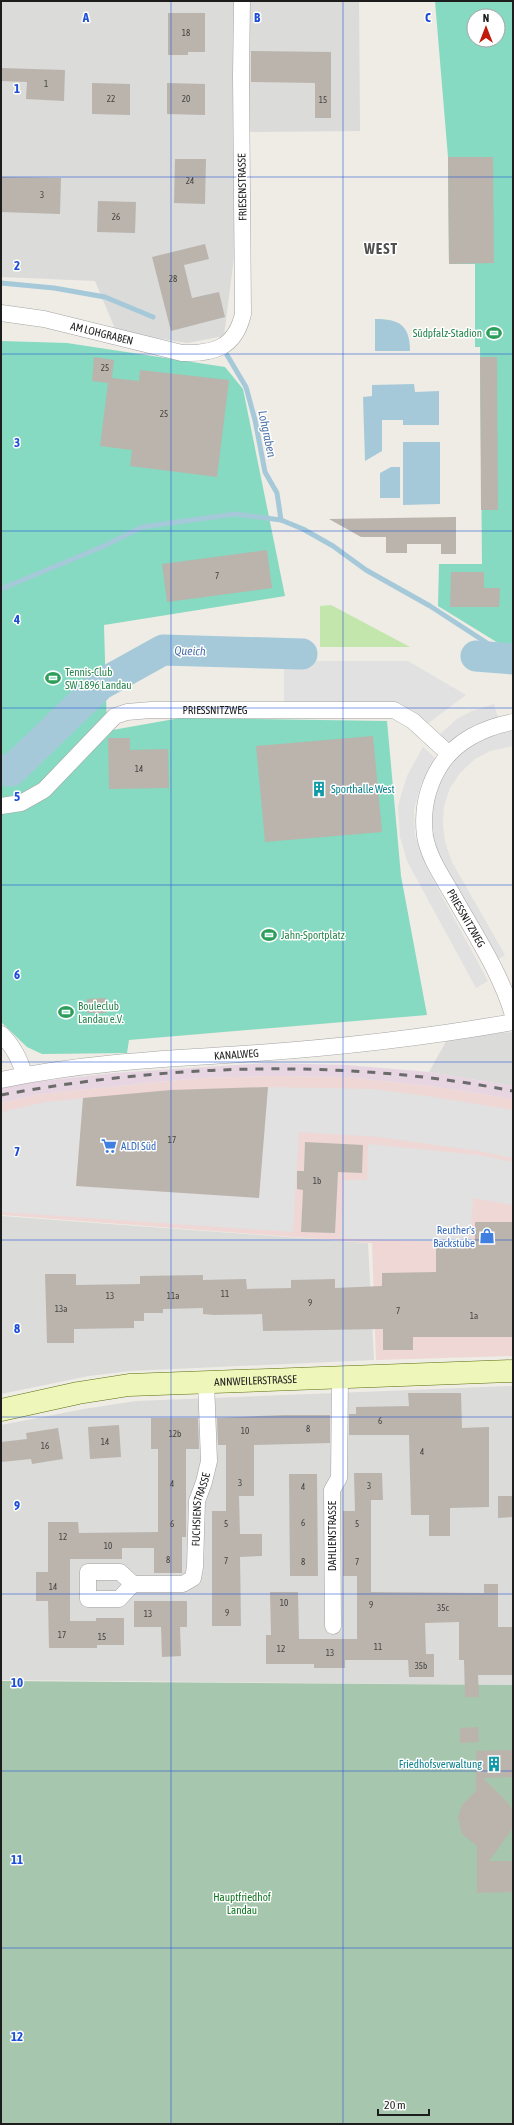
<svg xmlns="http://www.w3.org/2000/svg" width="514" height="2125" font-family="'Asap Condensed',sans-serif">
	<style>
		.residential { fill: #dbdbda }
		.commercial { fill: #eed7d4 }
		.industrial { fill: #e7d6e2 }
		.grass { fill: #c3e6ac }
		.cemetery { fill: #a6c6ae }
		.pitch { fill: #85dac1; fill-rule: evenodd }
		.parking { fill: #e1e1e1 }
		.water { fill: #a6c9da }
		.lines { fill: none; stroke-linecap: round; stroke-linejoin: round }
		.stream { stroke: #a6c9da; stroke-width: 5 }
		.river { stroke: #a6c9da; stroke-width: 31 }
		.building { fill: #bab4ad }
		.street-casing { stroke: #a4a4a4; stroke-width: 17 }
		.secondary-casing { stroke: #5b6f0a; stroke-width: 23 }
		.street { stroke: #fff; stroke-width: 16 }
		.secondary { stroke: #eef6ba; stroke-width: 22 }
		.rail { stroke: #6b6b6b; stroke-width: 3; stroke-dasharray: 8 8; stroke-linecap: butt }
		.grid { fill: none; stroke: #1d4ed8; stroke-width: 1; stroke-opacity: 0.55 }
		.labels { text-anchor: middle; stroke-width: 3; stroke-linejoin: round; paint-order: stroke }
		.number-label { font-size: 9px; fill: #444341 }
		.street-label { font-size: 11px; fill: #1d1d1d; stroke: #fff }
		.leisure-label { font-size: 11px; fill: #27864d; stroke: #fff; text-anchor: start }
		.culture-label { font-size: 11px; fill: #0d838f; stroke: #fff; text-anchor: start }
		.shop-label { font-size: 11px; fill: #366cbe; stroke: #fff; text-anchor: start }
		.park-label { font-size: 11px; fill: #117622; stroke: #fff }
		.water-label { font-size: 12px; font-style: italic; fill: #4f73a8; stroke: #fff }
		.district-label { font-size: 15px; font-weight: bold; letter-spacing: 1px; fill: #505050; stroke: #fff }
		.grid-label { font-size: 13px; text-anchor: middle; font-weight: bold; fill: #1d4ed8; stroke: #fff; stroke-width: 3; stroke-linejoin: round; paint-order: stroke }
	</style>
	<rect width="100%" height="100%" fill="#eeece4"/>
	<!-- residential -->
	<g class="residential">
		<path d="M1,1H359L360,131L250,132L224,336L187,343L116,331L95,281L1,277Z"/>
		<path d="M513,1032V1086L429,1072L448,1038Z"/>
		<path d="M1,1216L368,1243L374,1360L130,1371L89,1376L1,1394Z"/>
		<path d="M513,1386V1685L1,1680V1425L84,1409L136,1401Z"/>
	</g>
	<!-- commercial -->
	<path class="commercial" d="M270,1076L346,1077L430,1086L513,1099V1356L376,1360L372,1243L1,1215V1103L40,1094L199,1078Z"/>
	<!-- industrial -->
	<path class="industrial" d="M268,1063L347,1065L429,1072L513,1086V1099L430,1086L346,1077L270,1076L199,1078L40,1094L1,1103V1088L34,1082L113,1073Z"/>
	<!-- grass -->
	<path class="grass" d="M331,605L410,647H320V606Z"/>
	<!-- cemetery -->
	<path class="cemetery" d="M1,1681L513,1685V2124H1Z"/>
	<!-- pitch -->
	<g class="pitch">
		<path d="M435,1H513V652L438,606L439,564H482L480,347H475V264H449L448,157ZM474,16H498V40H474Z"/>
		<path d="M1,341L67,343L225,367L243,389L285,596L104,625L107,731L180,718L387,721L401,876L427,1015L129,1040L127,1053L42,1054L27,1047L1,1022Z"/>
	</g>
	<!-- parking -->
	<g class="parking">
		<path d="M284,661H408L466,695L427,724L399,705L284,706Z"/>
		<path d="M494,704L498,718L478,724L463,732L449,745L439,735L457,719L472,711Z"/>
		<path d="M513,731V746L490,751L475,759L460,773L450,788L444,806L443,824L445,842L452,862L505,955L494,962L445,875L429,828L434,790L452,761L481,738Z"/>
		<path d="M423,747L435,758L421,784L414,809L415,836L422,856L431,876L488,981L476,988L407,861L400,837L398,806L407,776Z"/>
		<path d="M268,1087L374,1089L433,1097L513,1110V1158L479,1151L379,1137L299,1132L293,1232L1,1212V1112L46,1102L83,1098L76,1186L259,1198Z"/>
		<path d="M368,1144L479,1155L513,1162V1205L473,1198L470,1243L341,1238L344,1180H367Z"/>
	</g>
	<!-- water -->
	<g class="water">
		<path d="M375,319C399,319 410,325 410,351H375Z"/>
		<path d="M414,384L415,392L439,391V425H403V420H382V451L365,461L363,397L372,396V385Z"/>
		<path d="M403,442H440V504L403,505Z"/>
		<path d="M391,467H400V498H380V473Z"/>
	</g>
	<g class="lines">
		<!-- stream -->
		<g class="stream">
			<path d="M1,283L54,288L105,297L153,317"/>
			<path d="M227,355L246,387L255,420L265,472L277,493L281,520"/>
			<path d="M1,589L104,546L142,527L235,514L281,520L303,529L333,546L366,570L430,606L510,658"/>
		</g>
		<!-- river -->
		<g class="river">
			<path d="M476,656L513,659"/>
			<path d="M1,770L11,771L100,685L163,650L302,654"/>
		</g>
	</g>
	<!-- building -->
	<g class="building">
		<path d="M168,13H205V52H188V55H168Z"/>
		<path d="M251,51L331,52V118H315V83L251,82Z"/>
		<path d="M1,68L65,70L64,101L26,99L27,82L1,81Z"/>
		<path d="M92,83L130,84V115L92,114Z"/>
		<path d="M167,83L205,84V115L167,114Z"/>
		<path d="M448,157H493L494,263L449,264Z"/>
		<path d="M175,159H206L205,204L174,203Z"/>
		<path d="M1,177L61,178L60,214L1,212Z"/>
		<path d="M98,201L136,202L135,233L97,232Z"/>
		<path d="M205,244L209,259L184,265L192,298L219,292L225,317L171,331L152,257Z"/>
		<path d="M94,357L114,360L112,378L139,381L140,370L229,380L217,477L130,466L132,450L100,446L108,383L92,381Z"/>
		<path d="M480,357H497L498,510H481Z"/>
		<path d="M456,517V554H441V544H407V553H386V537H361L329,519Z"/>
		<path d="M267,550L272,588L167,602L162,564Z"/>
		<path d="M451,572H484V588H500L499,607H450Z"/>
		<path d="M373,736L382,832L265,842L256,746Z"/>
		<path d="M108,738H130V750L168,749L169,788L109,789Z"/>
		<path d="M106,998V1013H87V999Z"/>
		<path d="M268,1087L259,1198L76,1186L83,1098L171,1090Z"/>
		<path d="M305,1142L363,1145L362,1173L338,1172L335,1233L301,1232L303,1190L297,1189V1171H304Z"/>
		<path d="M475,1222H513V1337H413V1350H383V1329L263,1331L262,1314L214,1315L203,1314V1308L163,1309V1313H144V1321H134V1328L74,1329V1343H47L45,1274H76V1285L140,1284V1276L203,1275V1280L246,1279L247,1289L291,1288V1280L335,1279V1288L382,1286V1273L436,1272V1244L475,1245Z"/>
		<path d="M408,1393H461L462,1428L489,1427V1507L450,1508V1536H429V1515H411L409,1435H349V1414H356V1407L409,1406Z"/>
		<path d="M284,1415H330V1443L254,1445V1496H239L240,1534H262V1556L240,1557L241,1626H212V1511H226V1445H218L217,1418Z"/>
		<path d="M151,1418H198L199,1449H186V1537H182V1573H154V1548H122V1559H70V1621H96V1618H124V1645H97V1648H49L48,1601H36V1572H48V1522H78L79,1533L158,1532V1449H151Z"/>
		<path d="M119,1425L121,1457L90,1459L88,1427Z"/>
		<path d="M58,1428L63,1459L32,1464L31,1459L1,1462V1442L27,1439L26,1433Z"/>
		<path d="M354,1473H382L383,1500H371V1592L484,1593V1584H498V1627H513V1675H478L479,1697H465L464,1660H459V1622L425,1623L426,1654H434V1677H409L408,1660H345V1668H314V1664H266V1635H271L270,1592H298L299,1639H357V1576H343V1511H355Z"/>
		<path d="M289,1474H317L318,1576H290Z"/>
		<path d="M498,1496H513V1517L498,1518Z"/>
		<path d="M134,1601H187V1627H180L181,1656L162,1657L161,1627H134Z"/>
		<path d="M478,1727L479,1742L460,1743V1728Z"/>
		<path d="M513,1750V1777L483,1778L509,1804L512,1810L513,1825L511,1831L489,1861H513V1892L477,1893V1846L462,1834L458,1817L462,1805L476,1791V1751Z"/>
	</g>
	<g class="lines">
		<defs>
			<g id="street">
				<path id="s1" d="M1,313L44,319L182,353C214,354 235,348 243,314L241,75L242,1"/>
				<path id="s2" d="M513,722C485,727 455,741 440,766C427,787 422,812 425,836C429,859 444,879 455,899C476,936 501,974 513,1015"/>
				<path id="s3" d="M1,806L21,803L44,790L115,716L127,712L151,710H394L413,721L449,754"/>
				<path d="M1,1034C13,1046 20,1058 24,1075"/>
				<path id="s4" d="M1,1080C81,1063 161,1059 242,1054C333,1048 423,1038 513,1022"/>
				<path d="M88,1572H120L133,1584L119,1599H88Z"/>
				<path id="s5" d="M133,1584H183L193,1578L195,1567L197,1501L204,1482L209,1461L206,1381"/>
				<path d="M333,1626L332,1490L339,1478L340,1376"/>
			</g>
			<g id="secondary">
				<path id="s6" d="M1,1410L78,1393L129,1385L513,1371"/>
			</g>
		</defs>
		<!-- street casing -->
		<use href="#street" class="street-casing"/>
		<!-- secondary casing -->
		<use href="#secondary" class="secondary-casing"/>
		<!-- street -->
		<use href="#street" class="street"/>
		<!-- secondary -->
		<use href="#secondary" class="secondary"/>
		<!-- rail -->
		<path class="rail" d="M1,1095C169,1064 345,1058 513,1091"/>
	</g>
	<!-- grid -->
	<path class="grid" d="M171,1V2124M343,1V2124M1,177H513M1,354H513M1,531H513M1,708H513M1,885H513M1,1062H513M1,1240H513M1,1417H513M1,1594H513M1,1771H513M1,1948H513"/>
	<!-- icons -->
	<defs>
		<symbol id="stadium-bare" viewBox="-9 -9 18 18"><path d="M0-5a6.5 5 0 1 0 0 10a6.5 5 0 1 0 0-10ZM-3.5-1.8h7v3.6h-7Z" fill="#2e9e5b" stroke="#fff" stroke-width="2.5" paint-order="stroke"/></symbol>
		<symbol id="building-bare" viewBox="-9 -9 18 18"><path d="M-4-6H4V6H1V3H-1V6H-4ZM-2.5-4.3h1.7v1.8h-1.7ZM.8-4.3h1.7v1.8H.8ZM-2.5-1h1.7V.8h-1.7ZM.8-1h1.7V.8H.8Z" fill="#0f9aa8" stroke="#fff" stroke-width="2.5" paint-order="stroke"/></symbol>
		<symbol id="supermarket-bare" viewBox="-9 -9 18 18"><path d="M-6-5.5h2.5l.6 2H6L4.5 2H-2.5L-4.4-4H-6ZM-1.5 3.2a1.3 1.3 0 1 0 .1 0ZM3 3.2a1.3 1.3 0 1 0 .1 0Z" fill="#3f7fe0" stroke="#fff" stroke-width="2.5" paint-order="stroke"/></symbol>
		<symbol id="shop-bare" viewBox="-9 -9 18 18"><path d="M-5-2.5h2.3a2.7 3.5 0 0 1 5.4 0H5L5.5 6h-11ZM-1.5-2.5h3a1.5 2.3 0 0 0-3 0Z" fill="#3f7fe0" stroke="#fff" stroke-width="2.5" paint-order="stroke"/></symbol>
	</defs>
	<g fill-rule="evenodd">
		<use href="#stadium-bare" x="483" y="322" width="22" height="22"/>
		<use href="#stadium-bare" x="42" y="667" width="22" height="22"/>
		<use href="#building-bare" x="308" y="778" width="22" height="22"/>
		<use href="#stadium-bare" x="258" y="924" width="22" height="22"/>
		<use href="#stadium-bare" x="55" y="1001" width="22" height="22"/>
		<use href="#supermarket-bare" x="98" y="1135" width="22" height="22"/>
		<use href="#shop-bare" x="476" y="1225" width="22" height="22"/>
		<use href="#building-bare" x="483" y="1753" width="22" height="22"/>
	</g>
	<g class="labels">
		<!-- number labels -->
		<g class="number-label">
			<text x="186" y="36">18</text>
			<text x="46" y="87">1</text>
			<text x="111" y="102">22</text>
			<text x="186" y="102">20</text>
			<text x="323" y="103">15</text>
			<text x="190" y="184">24</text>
			<text x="42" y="198">3</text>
			<text x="116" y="220">26</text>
			<text x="173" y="282">28</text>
			<text x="105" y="371">25</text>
			<text x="164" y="417">25</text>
			<text x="217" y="579">7</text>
			<text x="139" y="772">14</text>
			<text x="172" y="1143">17</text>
			<text x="317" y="1184">1b</text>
			<text x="225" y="1297">11</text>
			<text x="110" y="1299">13</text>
			<text x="173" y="1299">11a</text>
			<text x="310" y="1306">9</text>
			<text x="61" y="1312">13a</text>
			<text x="398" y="1314">7</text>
			<text x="474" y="1319">1a</text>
			<text x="380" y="1424">6</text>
			<text x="308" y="1432">8</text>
			<text x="245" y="1434">10</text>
			<text x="175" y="1437">12b</text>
			<text x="105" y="1445">14</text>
			<text x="45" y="1449">16</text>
			<text x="422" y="1455">4</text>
			<text x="240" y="1486">3</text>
			<text x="172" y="1487">4</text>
			<text x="369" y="1489">3</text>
			<text x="303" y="1490">4</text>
			<text x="303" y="1526">6</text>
			<text x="172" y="1527">6</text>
			<text x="226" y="1527">5</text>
			<text x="357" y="1527">5</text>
			<text x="63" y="1540">12</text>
			<text x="108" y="1549">10</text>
			<text x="168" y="1563">8</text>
			<text x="226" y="1564">7</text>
			<text x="303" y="1565">8</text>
			<text x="357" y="1565">7</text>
			<text x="53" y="1590">14</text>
			<text x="284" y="1606">10</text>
			<text x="371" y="1608">9</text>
			<text x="443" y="1611">35c</text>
			<text x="227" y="1616">9</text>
			<text x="148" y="1617">13</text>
			<text x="62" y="1638">17</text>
			<text x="102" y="1640">15</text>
			<text x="378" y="1650">11</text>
			<text x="281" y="1652">12</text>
			<text x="330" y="1656">13</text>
			<text x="421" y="1669">35b</text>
		</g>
		<!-- street labels -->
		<g class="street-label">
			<text transform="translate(242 187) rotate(-91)" y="4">FRIESENSTRASSE</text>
			<text dy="4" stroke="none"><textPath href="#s1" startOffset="103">AM LOHGRABEN</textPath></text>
			<text dy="4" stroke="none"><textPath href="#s3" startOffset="250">PRIESSNITZWEG</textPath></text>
			<text dy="4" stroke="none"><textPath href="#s2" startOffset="253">PRIESSNITZWEG</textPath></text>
			<text dy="4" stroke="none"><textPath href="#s4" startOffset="237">KANALWEG</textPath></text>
			<text dy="4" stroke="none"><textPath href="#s6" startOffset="257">ANNWEILERSTRASSE</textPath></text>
			<text dy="4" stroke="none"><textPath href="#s5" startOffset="131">FUCHSIENSTRASSE</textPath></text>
			<text transform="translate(332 1536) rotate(-90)" y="4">DAHLIENSTRASSE</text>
		</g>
		<!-- leisure labels -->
		<g class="leisure-label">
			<text x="482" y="337" text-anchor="end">Südpfalz-Stadion</text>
			<text x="65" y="676">Tennis-Club<tspan x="65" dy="13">SW 1896 Landau</tspan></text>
			<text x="281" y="939">Jahn-Sportplatz</text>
			<text x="78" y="1010">Bouleclub<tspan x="78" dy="13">Landau e.V.</tspan></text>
		</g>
		<!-- culture labels -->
		<g class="culture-label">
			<text x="331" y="793">Sporthalle West</text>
			<text x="482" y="1768" text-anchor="end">Friedhofsverwaltung</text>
		</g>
		<!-- shop labels -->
		<g class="shop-label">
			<text x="121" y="1150">ALDI Süd</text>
			<text x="475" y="1234" text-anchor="end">Reuther's<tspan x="475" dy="13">Backstube</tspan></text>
		</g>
		<!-- park labels -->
		<g class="park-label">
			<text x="242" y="1901">Hauptfriedhof<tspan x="242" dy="13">Landau</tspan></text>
		</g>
		<!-- water labels -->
		<g class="water-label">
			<text transform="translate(267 434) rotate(78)" y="4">Lohgraben</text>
			<text transform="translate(190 651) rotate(2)" y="4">Queich</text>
		</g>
		<!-- district labels -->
		<g class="district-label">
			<text x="381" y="254">WEST</text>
		</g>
	</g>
	<g class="grid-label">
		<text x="86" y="22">A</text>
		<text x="257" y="22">B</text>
		<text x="428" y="22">C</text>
		<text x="17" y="93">1</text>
		<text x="17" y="270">2</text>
		<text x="17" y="447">3</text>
		<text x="17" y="624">4</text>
		<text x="17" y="801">5</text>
		<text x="17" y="979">6</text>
		<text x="17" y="1156">7</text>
		<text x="17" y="1333">8</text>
		<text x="17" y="1510">9</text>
		<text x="17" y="1687">10</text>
		<text x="17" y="1864">11</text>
		<text x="17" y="2041">12</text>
	</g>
	<!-- border -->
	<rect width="514" height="2125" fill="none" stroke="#1d1d1d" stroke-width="4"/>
	<!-- north arrow -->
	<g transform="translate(486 28)"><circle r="19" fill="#ffffff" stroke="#a5a5a5"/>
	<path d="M0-3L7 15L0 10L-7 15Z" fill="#c11a0a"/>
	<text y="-6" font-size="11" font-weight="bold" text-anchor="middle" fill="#1d1d1d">N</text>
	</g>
	<!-- scale -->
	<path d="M378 2109v6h51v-6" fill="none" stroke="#1d1d1d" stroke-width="2"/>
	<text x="384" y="2109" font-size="12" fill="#1d1d1d" stroke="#ffffff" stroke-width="3" paint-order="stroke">20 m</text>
</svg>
